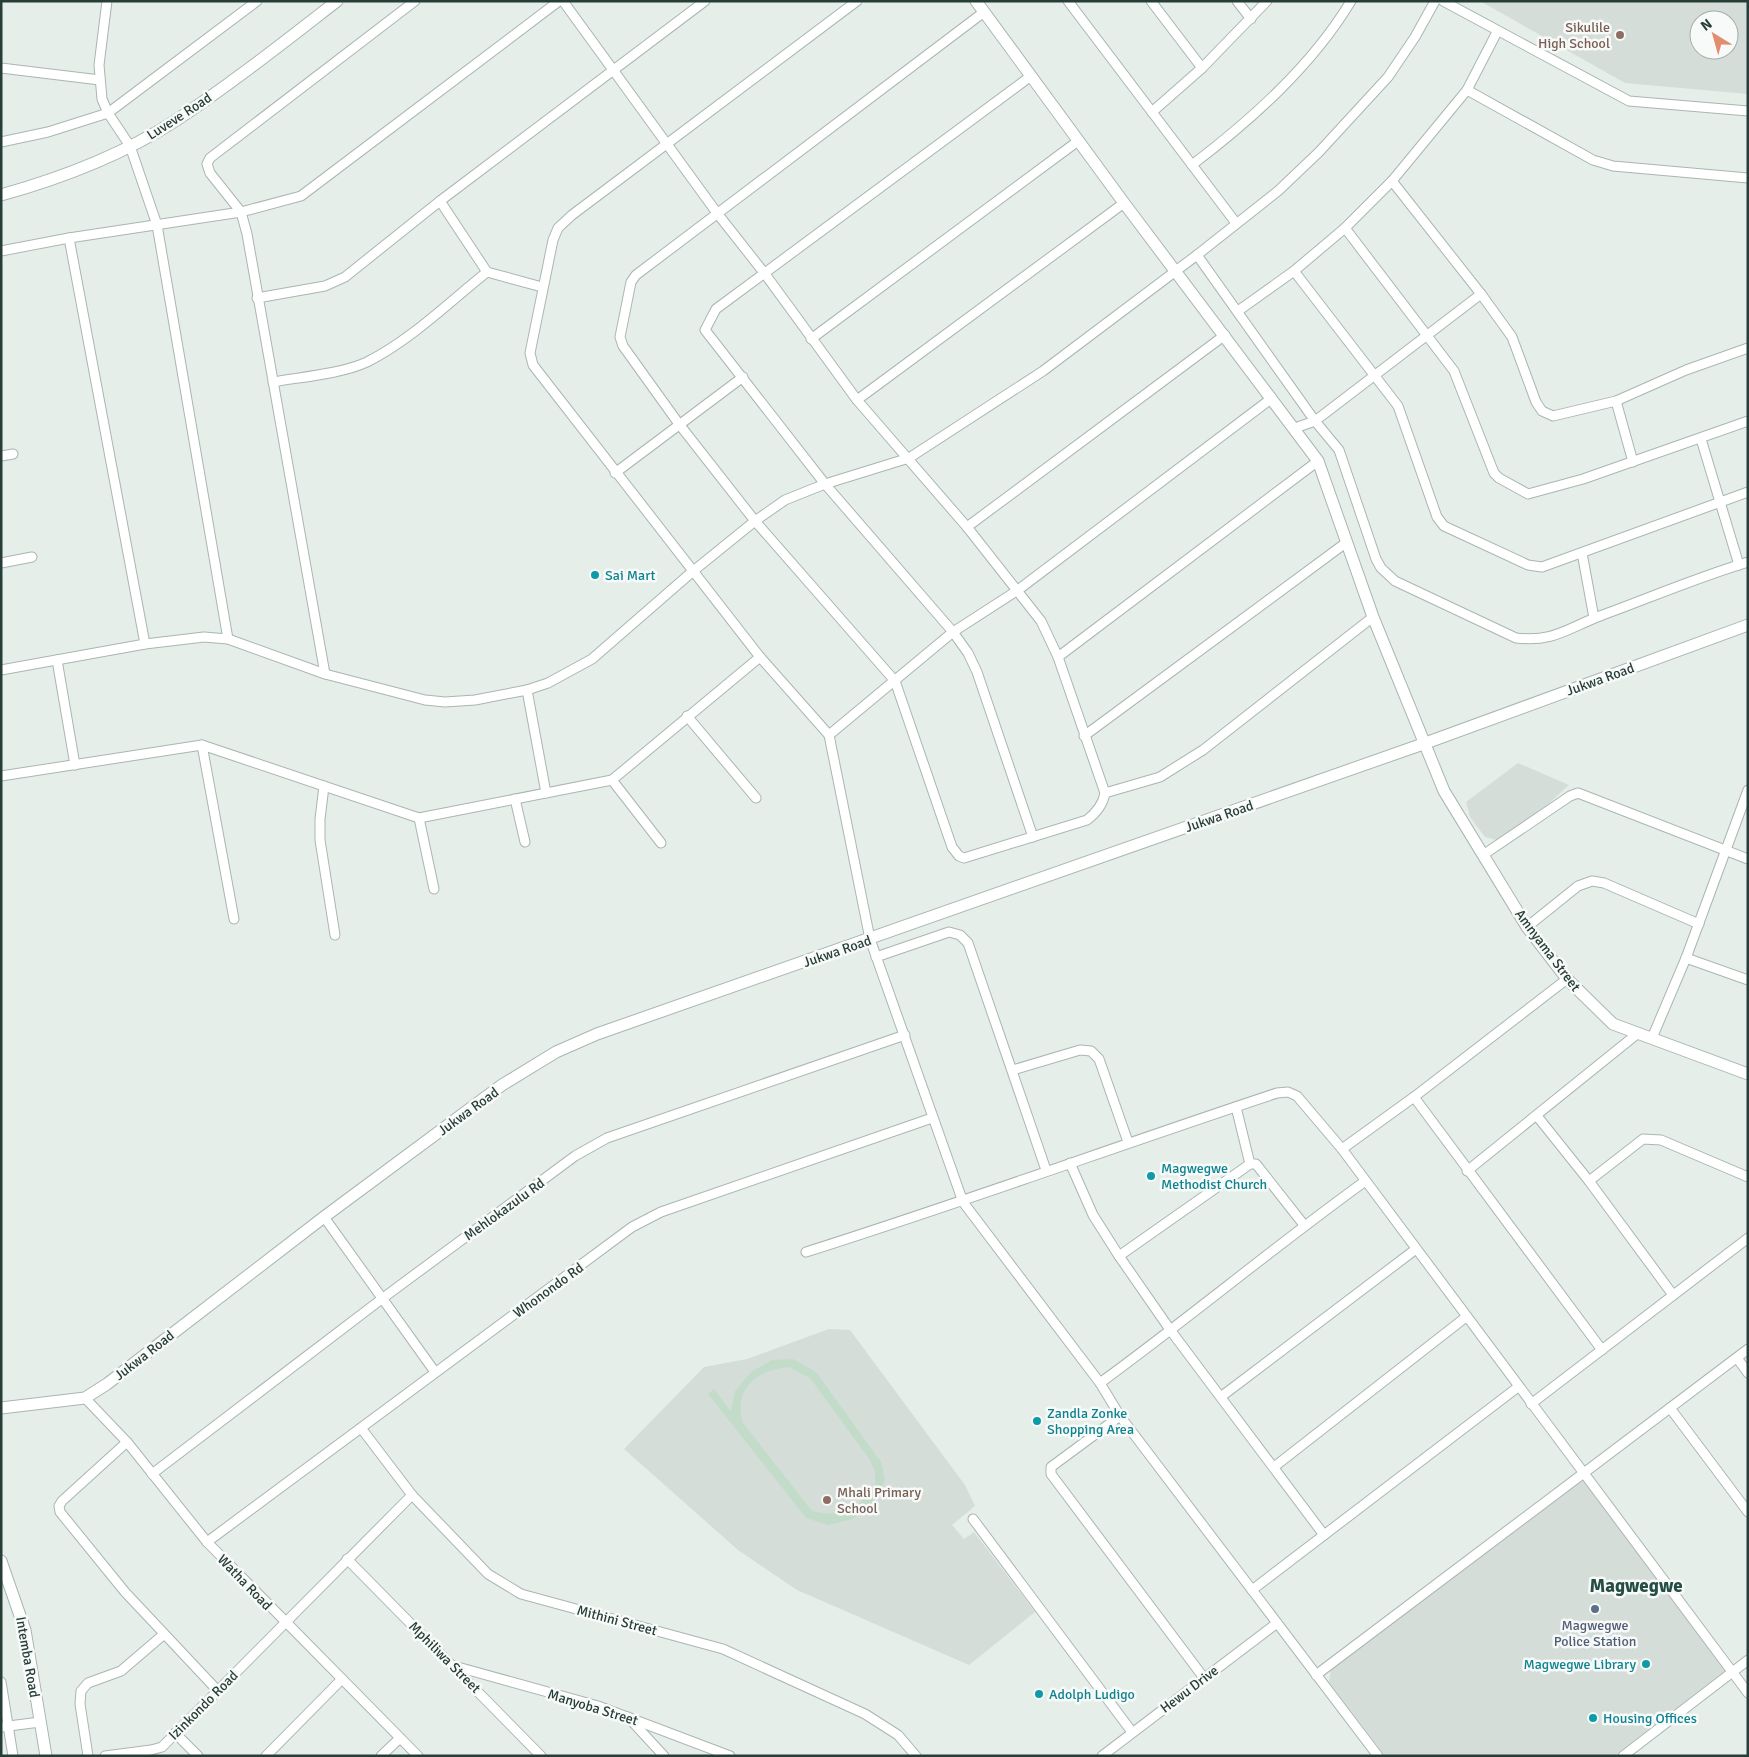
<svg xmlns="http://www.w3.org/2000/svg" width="1749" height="1757" font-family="Signika,sans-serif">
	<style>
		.built { fill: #d5ddd9; fill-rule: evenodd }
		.green { fill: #c2dcc9; fill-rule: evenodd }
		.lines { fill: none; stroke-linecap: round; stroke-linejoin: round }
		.minor-casing { stroke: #a9b6b1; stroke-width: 11 }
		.tertiary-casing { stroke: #a9b6b1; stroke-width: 13 }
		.minor { stroke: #fff; stroke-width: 9 }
		.tertiary { stroke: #fff; stroke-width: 11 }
		.education-dot { fill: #8d6e63; stroke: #f7faf8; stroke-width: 2 }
		.culture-dot { fill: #0f9aa8; stroke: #f7faf8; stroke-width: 2 }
		.service-dot { fill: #5c6f8a; stroke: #f7faf8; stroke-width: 2 }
		.labels { text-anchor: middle; stroke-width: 5; stroke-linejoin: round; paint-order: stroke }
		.education-label { font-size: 14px; fill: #785e54; stroke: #f7faf8; text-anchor: end }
		.street-label { font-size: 14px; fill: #273e38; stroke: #f7faf8 }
		.culture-label { font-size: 14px; fill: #0d838f; stroke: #f7faf8; text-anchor: start }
		.service-label { font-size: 14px; fill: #4e5e75; stroke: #f7faf8 }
		.district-label { font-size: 19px; font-weight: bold; fill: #254e44; stroke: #f7faf8 }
	</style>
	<rect width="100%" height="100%" fill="#e6eeea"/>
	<!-- built -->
	<g class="built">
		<path d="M1480,1H1748V94L1625,83ZM1699,20H1729V50H1699Z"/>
		<path d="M1518,763L1569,785L1548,804L1497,840L1485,837L1470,817L1466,802Z"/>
		<path d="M829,1329L850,1330L965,1485L975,1506L952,1525L964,1539L974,1532L1035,1612L969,1665L797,1590L738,1550L624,1449L704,1367L747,1359Z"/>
		<path d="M1582,1479L1725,1671L1614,1756H1385L1329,1682L1331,1669Z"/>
	</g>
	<!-- green -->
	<path class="green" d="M793,1359L816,1372L881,1462L885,1480L876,1500L864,1511L853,1519L828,1525L806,1518L708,1394L714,1389L731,1411L735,1391L751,1372L772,1360ZM789,1367L810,1378L870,1460L875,1471V1488C853,1511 844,1518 812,1511L743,1423C733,1388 757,1370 789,1367Z"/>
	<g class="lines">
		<defs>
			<g id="minor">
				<path d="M107,1L99,65L102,99L108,113L130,146L157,225L228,639"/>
				<path d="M563,1L717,213L765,274L857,400L967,527L1041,621L1058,657L1105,793C1103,805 1096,813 1087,820L964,858L959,856L952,847L895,681L755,521L679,424L623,346L620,337L631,282L636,275L984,12"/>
				<path d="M857,1L572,215L558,228L553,240L530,353L533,365L760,657L829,735L870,939L963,1202L1100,1383L1120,1416L1378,1756"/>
				<path d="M1068,1L1236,223"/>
				<path d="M1151,1L1202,68"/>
				<path d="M1237,1L1251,19"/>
				<path d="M1443,1L1629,101L1748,111"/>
				<path d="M1,68L100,80"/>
				<path d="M1031,76L716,309L705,330L825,484L953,632L968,653L977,672L1033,837"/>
				<path d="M1467,90L1593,160L1613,166L1748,178"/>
				<path d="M1152,112L1202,68L1267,1"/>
				<path d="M1,142L48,132L108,113L257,1"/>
				<path d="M1192,165C1251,120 1312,66 1351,1"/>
				<path d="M1392,181L1481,294L1512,337L1536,402L1542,411L1553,416L1616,401L1686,370L1748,348"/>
				<path d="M440,201L487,272L542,287"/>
				<path d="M1345,228L1454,371L1494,473L1499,478L1528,494L1583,479L1748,421"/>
				<path d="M69,238L145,644"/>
				<path d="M1,251L69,238L241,212L301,196L559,1"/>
				<path d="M1197,255L1315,421L1339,450L1376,559L1381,568L1395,581L1516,638C1554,642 1566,629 1600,616C1649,598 1698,577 1748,562"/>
				<path d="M1294,271L1398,406L1437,517L1444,526L1528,565L1542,567L1748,492"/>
				<path d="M257,298L325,286L345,277L440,201L705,1"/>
				<path d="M1238,311L1294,271L1345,228L1392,181L1467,90L1497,32"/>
				<path d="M811,339L1078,141"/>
				<path d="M273,382C301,377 341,374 367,362C411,340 449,302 487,272"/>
				<path d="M857,400L1124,203"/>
				<path d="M1616,401L1633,462"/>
				<path d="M1295,428L1315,421L1481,294"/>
				<path d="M1701,439L1739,565"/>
				<path d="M1,456L13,454"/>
				<path d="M615,473L743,377"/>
				<path d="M967,527L1225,335"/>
				<path d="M1582,553L1594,618"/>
				<path d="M1,563L32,557"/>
				<path d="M1058,657L1318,461"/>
				<path d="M57,660L75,765"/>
				<path d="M1,670L145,644L204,637L228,639L325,674L425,700L445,702L475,700L527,690L548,683L592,659L692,572L755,521L785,500L825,484L909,458L1043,371L1197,255L1278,191L1319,152L1388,77L1415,37L1435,1"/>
				<path d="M325,674L247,234L241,212L210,173L207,164L210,158L415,1"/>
				<path d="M527,690L546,793"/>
				<path d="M687,716L756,798"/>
				<path d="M829,735L953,632L1018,590L1272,398"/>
				<path d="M1084,736L1347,542"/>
				<path d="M202,745L234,919"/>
				<path d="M1,776L202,745L419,818L612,780L760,657"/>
				<path d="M612,780L661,843"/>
				<path d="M324,786L320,819V840L335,935"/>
				<path d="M1105,793L1160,777L1203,750L1373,617"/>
				<path d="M515,799L525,842"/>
				<path d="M419,818L434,889"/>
				<path d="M1483,855L1570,796L1578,793L1748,859"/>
				<path d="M1527,927L1578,886L1592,881L1604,883L1699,924"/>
				<path d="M876,957L949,932L960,935L968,943L1046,1170"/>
				<path d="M1686,958L1748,980"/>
				<path d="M1652,1038L1686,958L1748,790"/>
				<path d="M1013,1070L1080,1050L1091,1051L1099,1059L1128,1142"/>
				<path d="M1414,1097L1602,1350"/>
				<path d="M1236,1107L1250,1164"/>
				<path d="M1537,1116L1589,1181L1673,1295"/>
				<path d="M1342,1149L1414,1097L1567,979"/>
				<path d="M1070,1163L1093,1215L1119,1256L1171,1331L1324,1535"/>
				<path d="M1467,1171L1637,1034"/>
				<path d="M1589,1181L1643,1139L1661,1140L1748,1177"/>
				<path d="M324,1217L435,1372"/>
				<path d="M806,1252C964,1202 1120,1145 1277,1093L1288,1092L1297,1096L1342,1149L1748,1693"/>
				<path d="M1119,1256L1250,1164H1256L1304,1225"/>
				<path d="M1737,1358L1748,1373"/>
				<path d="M1100,1383C1189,1318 1274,1247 1364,1182"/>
				<path d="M1222,1396L1416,1249"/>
				<path d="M85,1398L127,1442L207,1542L418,1756"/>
				<path d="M1531,1404L1748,1238"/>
				<path d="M1670,1408L1748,1512"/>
				<path d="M1120,1416L1051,1467V1474L1204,1678"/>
				<path d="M361,1428L412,1495L488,1574L521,1594L723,1649L865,1714L898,1735L916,1756"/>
				<path d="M127,1442L62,1501L59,1506L60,1512L125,1592L218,1691"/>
				<path d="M1274,1467L1466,1317"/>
				<path d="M152,1474L383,1298L575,1156L607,1138L905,1035"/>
				<path d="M973,1519L1132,1732"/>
				<path d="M207,1542L632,1227L661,1212L932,1118"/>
				<path d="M347,1559L541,1756"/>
				<path d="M1252,1590L1518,1387"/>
				<path d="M454,1666L598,1706L730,1756"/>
				<path d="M1316,1675L1748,1349"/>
				<path d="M1,1682L13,1756"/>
				<path d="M628,1717L664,1756"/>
				<path d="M1,1727L40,1722"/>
				<path d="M175,1733L198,1756"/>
				<path d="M88,1756L80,1704L81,1691L88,1683L121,1671L163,1635"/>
				<path d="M105,1756L151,1750L162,1747L412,1495"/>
				<path d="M266,1756L342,1679"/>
				<path d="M381,1756L400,1738"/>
				<path d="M1102,1756L1277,1623"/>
				<path d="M1623,1756L1748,1660"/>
			</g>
			<g id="tertiary">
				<path d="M976,1L1124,203L1318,461L1373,617L1444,791L1527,927L1567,979L1613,1024L1748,1074"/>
				<path d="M1,195C62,178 122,155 175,121C231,84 284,42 337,1"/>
				<path d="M1,1408L85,1398L107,1384L324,1217L502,1085L556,1052L597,1034L1423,744L1748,625"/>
				<path d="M1,1561L25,1630L46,1756"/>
			</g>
		</defs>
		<!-- minor casing -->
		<use href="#minor" class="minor-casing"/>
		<!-- tertiary casing -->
		<use href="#tertiary" class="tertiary-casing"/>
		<!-- minor -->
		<use href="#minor" class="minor"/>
		<!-- tertiary -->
		<use href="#tertiary" class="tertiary"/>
	</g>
	<!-- markers -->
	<g class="education-dot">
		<circle cx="1620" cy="35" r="5"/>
		<circle cx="827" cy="1500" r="5"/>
	</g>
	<g class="culture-dot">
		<circle cx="595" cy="575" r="5"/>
		<circle cx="1151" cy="1176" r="5"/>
		<circle cx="1037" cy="1421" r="5"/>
		<circle cx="1646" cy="1664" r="5"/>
		<circle cx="1039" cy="1694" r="5"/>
		<circle cx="1593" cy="1718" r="5"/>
	</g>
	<circle class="service-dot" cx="1595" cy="1609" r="5"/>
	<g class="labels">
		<!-- education labels -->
		<g class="education-label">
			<text x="1610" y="32">Sikulile<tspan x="1610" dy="16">High School</tspan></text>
			<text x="837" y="1497" text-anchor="start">Mhali Primary<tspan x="837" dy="16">School</tspan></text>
		</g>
		<!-- street labels -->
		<g class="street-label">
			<text transform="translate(179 116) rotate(-33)" y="5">Luveve Road</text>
			<text transform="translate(1600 679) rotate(-20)" y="5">Jukwa Road</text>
			<text transform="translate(1219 816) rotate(-19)" y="5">Jukwa Road</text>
			<text transform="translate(1548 950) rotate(53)" y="5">Amnyama Street</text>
			<text transform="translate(837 951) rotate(-19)" y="5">Jukwa Road</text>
			<text transform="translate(468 1111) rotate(-36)" y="5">Jukwa Road</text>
			<text transform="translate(504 1209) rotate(-36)" y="5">Mehlokazulu Rd</text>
			<text transform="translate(548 1290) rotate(-36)" y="5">Whonondo Rd</text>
			<text transform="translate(144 1355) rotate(-38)" y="5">Jukwa Road</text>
			<text transform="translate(245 1582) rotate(46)" y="5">Watha Road</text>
			<text transform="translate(617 1620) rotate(15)" y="5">Mithini Street</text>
			<text transform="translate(28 1657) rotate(80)" y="5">Intemba Road</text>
			<text transform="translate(445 1657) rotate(45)" y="5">Mphiliwa Street</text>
			<text transform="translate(1189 1689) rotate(-37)" y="5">Hewu Drive</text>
			<text transform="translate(203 1705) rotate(-45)" y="5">Izinkondo Road</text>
			<text transform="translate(593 1707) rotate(17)" y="5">Manyoba Street</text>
		</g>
		<!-- culture labels -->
		<g class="culture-label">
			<text x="605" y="580">Sai Mart</text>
			<text x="1161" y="1173">Magwegwe<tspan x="1161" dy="16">Methodist Church</tspan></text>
			<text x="1047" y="1418">Zandla Zonke<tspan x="1047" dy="16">Shopping Area</tspan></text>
			<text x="1636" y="1669" text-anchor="end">Magwegwe Library</text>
			<text x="1049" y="1699">Adolph Ludigo</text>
			<text x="1603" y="1723">Housing Offices</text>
		</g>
		<!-- service labels -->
		<g class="service-label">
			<text x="1595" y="1630">Magwegwe<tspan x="1595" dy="16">Police Station</tspan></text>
		</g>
		<!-- district labels -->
		<g class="district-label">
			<text x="1636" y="1592">Magwegwe</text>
		</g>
	</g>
	<!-- border -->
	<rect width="1749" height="1757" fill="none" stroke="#273e38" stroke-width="5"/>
	<!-- north arrow -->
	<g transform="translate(1714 35) rotate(323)"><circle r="24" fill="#f7faf8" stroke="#a4afab"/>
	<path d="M0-4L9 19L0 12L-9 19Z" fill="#e38c6f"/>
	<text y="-8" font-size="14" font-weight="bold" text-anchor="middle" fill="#273e38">N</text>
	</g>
</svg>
